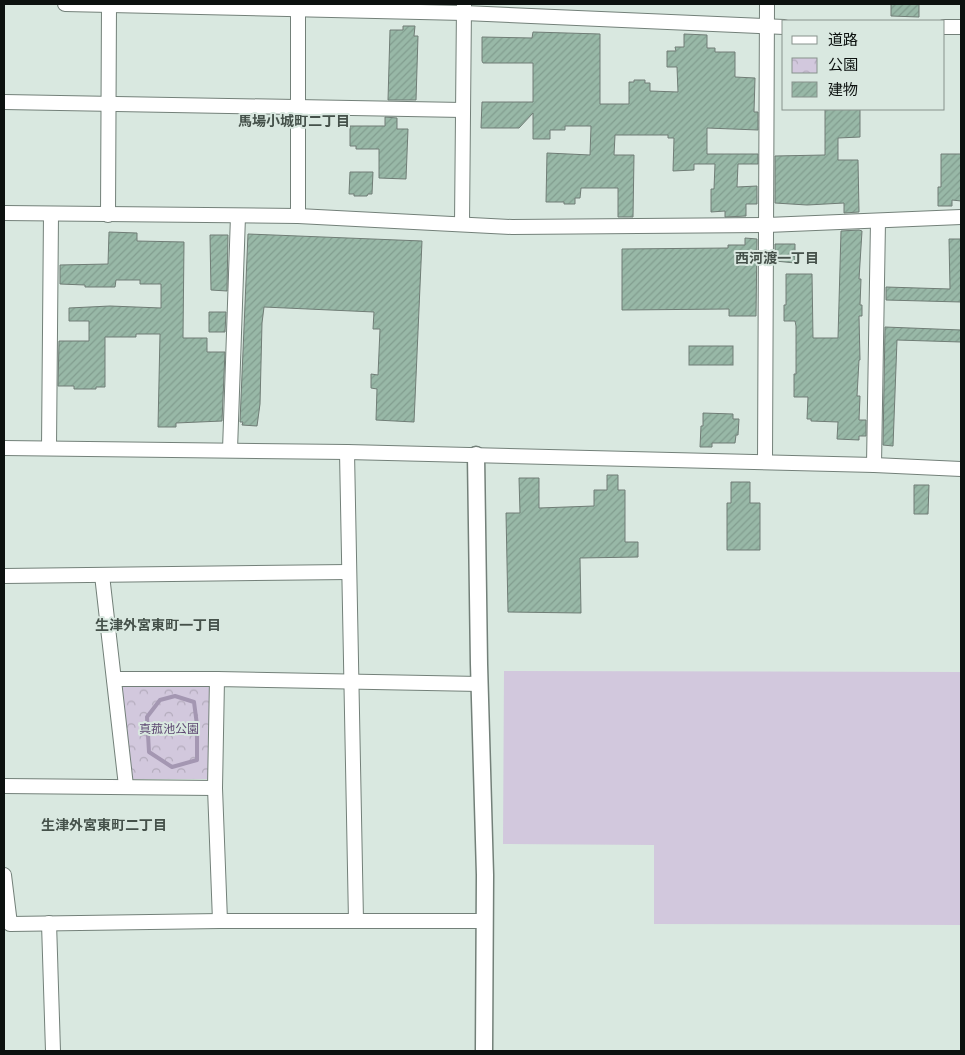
<svg xmlns="http://www.w3.org/2000/svg" width="965" height="1055" font-family="Barlow,'Noto Sans JP',sans-serif">
	<style>
		.grass { fill: #d2c8dd }
		.park { fill: url(#park-crowns) }
		.lines { fill: none; stroke-linecap: round; stroke-linejoin: round }
		.stream { stroke: #a497b2; stroke-width: 4 }
		.building { fill: url(#building-hatch); stroke: #707d76 }
		.minor-casing { stroke: #738079; stroke-width: 16 }
		.tertiary-casing { stroke: #738079; stroke-width: 19 }
		.minor { stroke: #fff; stroke-width: 14 }
		.tertiary { stroke: #fff; stroke-width: 16 }
		.labels { text-anchor: middle; stroke-width: 4; stroke-linejoin: round; paint-order: stroke }
		.park-label { font-size: 12px; fill: #5e4872; stroke: #d9e8e0 }
		.neighbourhood-label { font-size: 14px; font-weight: bold; fill: #45514a; stroke: #d9e8e0 }
	</style>
	<defs>
		<pattern id="park-crowns" width="20" height="18" patternUnits="userSpaceOnUse" patternTransform="scale(1.25)"><rect width="20" height="18" fill="#d2c8dd"/><path d="M2 6a3 3 0 1 1 6 0M12 15a3 3 0 1 1 6 0" fill="none" stroke="#b3abbc"/></pattern>
		<pattern id="building-hatch" width="6" height="6" patternUnits="userSpaceOnUse" patternTransform="scale(1.25)"><rect width="6" height="6" fill="#98b8a7"/><path d="M-1 1l2-2M0 6l6-6M5 7l2-2" fill="none" stroke="#829d8f"/></pattern>
	</defs>
	<rect width="100%" height="100%" fill="#d9e8e0"/>
	<!-- grass -->
	<path class="grass" d="M504,671L961,672V925L654,924V845L503,844Z"/>
	<!-- park -->
	<path class="park" d="M121,681H212L214,779H130Z"/>
	<g class="lines">
		<!-- stream -->
		<path class="stream" d="M175,696L194,702L197,725V760L172,767L149,752L147,717L160,700Z"/>
	</g>
	<!-- building -->
	<g class="building">
		<path d="M891,4H919V17L891,16Z"/>
		<path d="M403,26H415L414,36H418L416,100H388L390,30H403Z"/>
		<path d="M533,32L600,34V104H629V82H634V80H645V83H650V91L678,92L677,67H667V51H676L675,47H684V34L707,35V48H715V52H735V77L755,78L754,112H758V130L707,128V154H758V164H738L737,187L757,186V204H746V216L725,217V211L711,212V189H714L715,164H694V170L673,171L674,138H668V135H615L614,155H634L633,217H618V188H581L580,198H575V204H564V202H546L547,153L590,155L591,126H565V130H550V139H533V113L519,128H481L482,102H533V63H483L482,61V37L532,38Z"/>
		<path d="M825,109H860V137L838,138V160H858L859,212L844,213V203L807,205L775,203V156L825,155Z"/>
		<path d="M385,117L397,118V129H408L406,179L379,178V149H356V146H350V126H385Z"/>
		<path d="M941,154H961V201L952,200V206H938V187H941Z"/>
		<path d="M350,172H373L372,194H368L367,196H354V194H349Z"/>
		<path d="M859,230L862,231L859,279H861L860,305H862V316H859L860,360H859L857,396H860L859,420H866V436H859V440L837,439L838,422L811,421V419H807L808,397H794V374H796V326L795,321H784V305H786V274H812L813,338H838L841,231Z"/>
		<path d="M109,232L137,233V241L184,242L183,338H207V352H225L222,421L176,423V427H158L160,334H136V337H105V387H96V389H74V386H58L59,341H89V321H69V308L110,306L161,308V284H140V280H116L115,287H85V285L60,284V265L108,264Z"/>
		<path d="M248,234L422,241L414,422L376,420L377,389L371,388V374L378,375L380,329H373L374,312L264,307L262,323L260,404L257,426L242,425L243,422H240Z"/>
		<path d="M210,235H228L227,291L211,290Z"/>
		<path d="M745,238L757,239L756,316H729V309L622,310V249L728,248V245H745Z"/>
		<path d="M949,239H961V302L886,300V287L950,289Z"/>
		<path d="M775,244H795V263L775,261Z"/>
		<path d="M209,312H226L225,332H209Z"/>
		<path d="M885,327L961,330V342L897,340L893,446L883,445Z"/>
		<rect x="689" y="346" width="44" height="19"/>
		<path d="M703,413L733,414V419H739L738,435H736L735,443H712V447H700L701,426H703Z"/>
		<path d="M607,475H618V490H625V542H638V557L580,558L581,613L508,612L506,513H520L519,478H539V508L594,506V490H607Z"/>
		<path d="M731,482H750V503H760V550H727V503H731Z"/>
		<path d="M914,485H929L928,514H914Z"/>
	</g>
	<g class="lines">
		<defs>
			<g id="minor">
				<path d="M65,4L464,13L784,27"/>
				<path d="M298,9V216"/>
				<path d="M944,27H961"/>
				<path d="M4,102L463,110"/>
				<path d="M4,213L298,216L512,227L767,225L961,217"/>
				<path d="M108,215L109,4"/>
				<path d="M462,224L464,5"/>
				<path d="M4,448L347,452L874,465L961,469"/>
				<path d="M49,448L51,214"/>
				<path d="M230,450L238,216"/>
				<path d="M347,452L356,921"/>
				<path d="M765,462L767,4"/>
				<path d="M874,465L878,221"/>
				<path d="M102,575L126,786"/>
				<path d="M4,576L349,572"/>
				<path d="M114,679H217"/>
				<path d="M4,786L215,788"/>
				<path d="M4,875L10,924L220,921H485"/>
				<path d="M220,921L215,788L217,679L480,684"/>
				<path d="M49,923L53,1051"/>
			</g>
			<g id="tertiary">
				<path d="M298,4V9"/>
				<path d="M476,455L479,664L485,875L484,1051"/>
			</g>
		</defs>
		<!-- minor casing -->
		<use href="#minor" class="minor-casing"/>
		<!-- tertiary casing -->
		<use href="#tertiary" class="tertiary-casing"/>
		<!-- minor -->
		<use href="#minor" class="minor"/>
		<!-- tertiary -->
		<use href="#tertiary" class="tertiary"/>
	</g>
	<g class="labels">
		<!-- park labels -->
		<g class="park-label">
			<text x="169" y="733">真菰池公園</text>
		</g>
		<!-- neighbourhood labels -->
		<g class="neighbourhood-label">
			<text x="294" y="126">馬場小城町二丁目</text>
			<text x="777" y="263">西河渡一丁目</text>
			<text x="158" y="630">生津外宮東町一丁目</text>
			<text x="104" y="830">生津外宮東町二丁目</text>
		</g>
	</g>
	<!-- border -->
	<rect width="965" height="1055" fill="none" stroke="#0c110f" stroke-width="10"/>
	<!-- legend -->
	<rect x="782" y="20" width="162" height="90" fill="#d9e8e0" stroke="#87928c"/>
	<rect x="792" y="36" width="25" height="8" fill="#ffffff" stroke="#87928c"/>
	<text x="828" y="45" font-size="15" fill="#0c110f">道路</text>
	<rect x="792" y="58" width="25" height="15" fill="url(#park-crowns)" stroke="#87928c"/>
	<text x="828" y="70" font-size="15" fill="#0c110f">公園</text>
	<rect x="792" y="82" width="25" height="15" fill="url(#building-hatch)" stroke="#87928c"/>
	<text x="828" y="95" font-size="15" fill="#0c110f">建物</text>
</svg>
